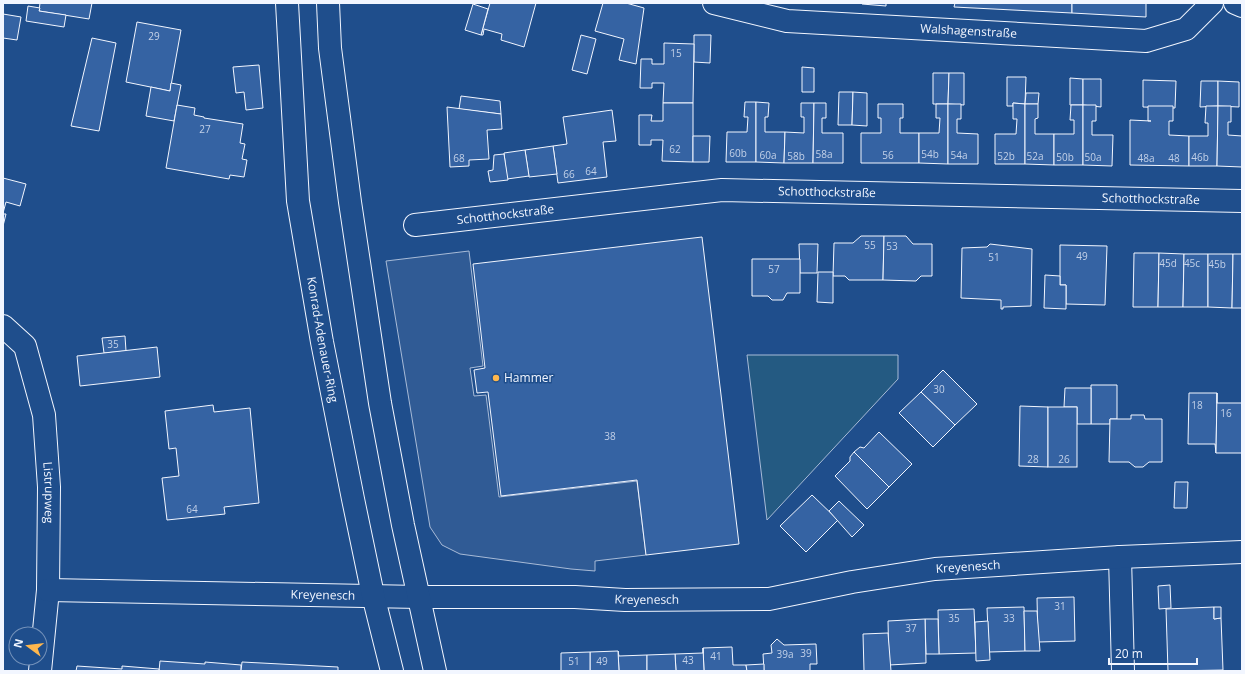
<svg xmlns="http://www.w3.org/2000/svg" width="1245" height="674" font-family="'Open Sans',sans-serif">
	<style>
		.green { fill: #245a82; stroke: #a8bbd7 }
		.parking { fill: #305b95; stroke: #a8bbd7 }
		.building { fill: #3563a3; stroke: #f2f6ff }
		.lines { fill: none; stroke-linecap: round; stroke-linejoin: round }
		.minor-casing { stroke: #f2f6ff; stroke-width: 24 }
		.secondary-casing { stroke: #f2f6ff; stroke-width: 24 }
		.minor { stroke: #1f4e8c; stroke-width: 22 }
		.secondary { stroke: #1f4e8c; stroke-width: 22 }
		.poi-dot { fill: #ffb74d; stroke: #1f4e8c; stroke-width: 1.5 }
		.labels { text-anchor: middle; stroke-width: 3; stroke-linejoin: round; paint-order: stroke }
		.number-label { font-size: 10px; fill: #c3d1e8 }
		.street-label { font-size: 12px; fill: #f2f6ff; stroke: #1f4e8c }
		.poi-label { font-size: 12px; fill: #f2f6ff; stroke: #1f4e8c; text-anchor: start }
	</style>
	<rect width="100%" height="100%" fill="#1f4e8c"/>
	<!-- green -->
	<path class="green" d="M747,355H898V379L767,520Z"/>
	<!-- parking -->
	<path class="parking" d="M469,251L483,366L470,368L474,396L486,395L499,497L637,481L646,555L595,561V571L571,569L460,554L442,545L430,527L386,261Z"/>
	<!-- building -->
	<g class="building">
		<path d="M40,3H92L89,19L39,11Z"/>
		<path d="M490,3H536L524,47L501,40L502,34L484,29L483,35H481Z"/>
		<path d="M603,3H626L644,8L636,64L619,60L624,39L595,31Z"/>
		<path d="M862,3H886V6L862,4Z"/>
		<path d="M955,3H1072V13L954,7Z"/>
		<path d="M1072,3H1146V17L1072,13Z"/>
		<path d="M473,4L488,9L481,35L465,30Z"/>
		<path d="M28,6L40,8L39,11L66,15L64,27L26,21Z"/>
		<path d="M3,14L21,17L17,40L3,38Z"/>
		<path d="M137,22L181,30L170,91L126,82Z"/>
		<path d="M581,35L596,39L587,74L572,70Z"/>
		<path d="M694,35H711L710,63L694,62Z"/>
		<path d="M92,38L116,43L99,131L71,126Z"/>
		<path d="M664,43L694,44L693,103H663L664,83H652V88H640L641,59H652V64H664Z"/>
		<path d="M259,65L263,108L246,110L244,92L236,93L233,67Z"/>
		<path d="M802,67L814,68V92H802Z"/>
		<path d="M933,73H949L948,104H933Z"/>
		<path d="M949,73H964V105L948,104Z"/>
		<path d="M1007,77H1026L1025,104L1013,103V106H1007Z"/>
		<path d="M1070,78L1083,79V105H1070Z"/>
		<path d="M1083,79H1101V107L1083,105Z"/>
		<path d="M1143,80L1176,81L1175,108L1143,107Z"/>
		<path d="M1201,81H1218V106L1200,107Z"/>
		<path d="M1218,81L1239,82V107L1218,106Z"/>
		<path d="M171,83L181,85L174,121L146,116L151,87L170,91Z"/>
		<path d="M839,92H853L852,125H838Z"/>
		<path d="M853,92L867,93V126L852,125Z"/>
		<path d="M1026,93H1039L1038,104H1025Z"/>
		<path d="M461,96L500,101L501,114L459,109Z"/>
		<path d="M745,102H756V162H726L727,132H747L748,117H744Z"/>
		<path d="M756,102L769,103L768,117H765V132H785L784,163L756,162Z"/>
		<path d="M663,103H693V162L662,161L663,140H651V145H639V115H652L651,121H663Z"/>
		<path d="M801,103H814L813,163H784L785,132L804,133V117H801Z"/>
		<path d="M814,103H826V118H822V133H843V163H813Z"/>
		<path d="M1013,103L1025,104V164H995V134H1016L1017,119H1013Z"/>
		<path d="M878,104H903V118H900V133H919V163H861V133H881V118H878Z"/>
		<path d="M936,104H948V164L919,163V133H939L940,118H936Z"/>
		<path d="M948,104H961V119H957V133L978,134V164H948Z"/>
		<path d="M1025,104H1038V118L1035,119V134H1054V165L1025,164Z"/>
		<path d="M177,105L195,108L194,115L204,117V118L243,124L240,143L245,144L242,159L247,160L244,177L230,175L229,179L166,168Z"/>
		<path d="M1071,105H1083V165H1054V134H1074V120H1070Z"/>
		<path d="M1083,105H1096V121H1092V135H1113L1112,166L1083,165Z"/>
		<path d="M1148,106H1173V121H1169V135L1189,136V166L1130,165V120L1151,121H1148Z"/>
		<path d="M1206,106H1218L1217,166H1189V136H1208V123H1205Z"/>
		<path d="M1218,106H1231V122H1228V135L1242,136V167L1217,166Z"/>
		<path d="M447,107L501,114L502,129L487,130L489,159L469,160V166L450,167Z"/>
		<path d="M612,110L616,141L603,142L607,177L558,183L553,146L567,144L563,117Z"/>
		<path d="M693,136H710L709,162H693Z"/>
		<path d="M553,146L557,174L529,177L525,150Z"/>
		<path d="M525,150L529,176L507,179L504,153Z"/>
		<path d="M504,154L508,180L490,182L488,171L493,170L494,155Z"/>
		<path d="M3,178L26,184L20,206L6,202L3,213Z"/>
		<path d="M3,214H6L3,226Z"/>
		<path d="M861,236H884L883,280H849L845,276H833L834,243H853Z"/>
		<path d="M884,236H906L913,244H932V276H921L916,281L883,280Z"/>
		<path d="M702,237L739,544L646,555L637,480L501,496L488,392L477,393L474,370L485,368L473,264Z"/>
		<path d="M799,244H818L817,273H800Z"/>
		<path d="M990,244L1032,249L1031,306L1003,307V309H1001V300L961,298L962,248L987,247Z"/>
		<path d="M1060,245L1107,246L1105,305L1066,304V285H1060Z"/>
		<path d="M1134,253H1159L1158,307H1133Z"/>
		<path d="M1159,253L1184,254L1183,307H1158Z"/>
		<path d="M1184,254H1208V307H1183Z"/>
		<path d="M1208,254H1233L1232,308L1208,307Z"/>
		<path d="M1233,254H1242V308H1232Z"/>
		<path d="M752,259H800V293H787L783,300H772L768,296H752Z"/>
		<path d="M818,272H833V303L817,302Z"/>
		<path d="M1045,275L1060,276V285H1066V309L1044,308Z"/>
		<path d="M125,336L126,351L104,353L102,338Z"/>
		<path d="M157,347L160,377L80,386L77,356Z"/>
		<path d="M943,370L977,404L955,425L921,392Z"/>
		<path d="M1091,385H1117V419H1110V424H1091Z"/>
		<path d="M1065,388H1091V424H1077V407H1064Z"/>
		<path d="M921,392L955,425L933,447L899,413Z"/>
		<path d="M1189,393H1217L1216,453L1215,444H1188Z"/>
		<path d="M1217,393V403H1242V453H1216Z"/>
		<path d="M213,405L214,412L250,408L259,503L224,507L225,514L167,520L162,478L179,476L176,448L169,449L165,411Z"/>
		<path d="M1020,406L1048,407V467L1019,466Z"/>
		<rect x="1048" y="407" width="29" height="60"/>
		<path d="M1131,415H1144L1145,419H1162V462H1149L1143,467H1135L1129,462H1109L1110,419H1131Z"/>
		<path d="M879,432L912,464L889,487L854,452L860,447L864,448Z"/>
		<path d="M854,452L889,487L867,509L835,476L850,461V457Z"/>
		<path d="M1175,482H1188L1187,508H1174Z"/>
		<path d="M812,495L838,520L806,552L780,526Z"/>
		<path d="M839,501L864,525L852,537L829,511Z"/>
		<path d="M1170,585L1171,608L1159,609L1158,586Z"/>
		<path d="M1074,597L1075,641L1038,642L1037,598Z"/>
		<path d="M1024,607L1025,651L989,652L987,608Z"/>
		<path d="M1214,607V619L1221,618L1223,670L1168,671L1166,609Z"/>
		<path d="M1214,607H1221V618L1214,619Z"/>
		<path d="M974,609L976,653L939,654L938,610Z"/>
		<path d="M1024,611H1037L1040,651H1025Z"/>
		<path d="M925,619H938L939,654H926Z"/>
		<path d="M925,619L926,663L889,665L888,621Z"/>
		<path d="M988,621L990,660L976,661L975,622Z"/>
		<path d="M888,633L891,671H864L863,634Z"/>
		<path d="M777,639L784,645L816,644L817,664H810V671H764L763,654L772,653L771,645Z"/>
		<path d="M732,647L733,665H746L747,671H704L703,648Z"/>
		<path d="M703,648L704,671H676L675,654L703,653Z"/>
		<path d="M618,651L619,656L647,655V671H619Z"/>
		<path d="M618,651L619,671H590V652Z"/>
		<path d="M590,652V671H561V653Z"/>
		<path d="M675,654L676,671H647V655Z"/>
		<path d="M160,661L205,664V662L241,665V671H159Z"/>
		<path d="M242,662L338,667V671H241Z"/>
		<path d="M764,664V671H747L746,665Z"/>
		<path d="M77,666L122,669V666L159,669V671H76Z"/>
	</g>
	<g class="lines">
		<defs>
			<g id="minor">
				<path id="s1" d="M714,3L787,21L1146,41L1186,29L1212,3"/>
				<path d="M1235,3L1242,6"/>
				<path id="s2" d="M415,225L722,190L1242,201"/>
				<path id="s3" d="M3,326L25,346L44,415L49,487L48,590L40,671"/>
				<path d="M1120,557L1123,671"/>
				<path id="s4" d="M48,590L420,597H575L625,600L769,599L852,582L935,569L1120,557L1242,552"/>
			</g>
			<g id="secondary">
				<path id="s5" d="M287,3L298,201L322,342L353,499L373,595L392,671"/>
				<path d="M328,3L330,48L350,202L380,403L403,525L435,671"/>
			</g>
		</defs>
		<!-- minor casing -->
		<use href="#minor" class="minor-casing"/>
		<!-- secondary casing -->
		<use href="#secondary" class="secondary-casing"/>
		<!-- minor -->
		<use href="#minor" class="minor"/>
		<!-- secondary -->
		<use href="#secondary" class="secondary"/>
	</g>
	<!-- markers -->
	<circle class="poi-dot" cx="496" cy="378" r="4"/>
	<g class="labels">
		<!-- number labels -->
		<g class="number-label">
			<text x="154" y="40">29</text>
			<text x="676" y="57">15</text>
			<text x="205" y="133">27</text>
			<text x="675" y="153">62</text>
			<text x="738" y="157">60b</text>
			<text x="824" y="158">58a</text>
			<text x="930" y="158">54b</text>
			<text x="768" y="159">60a</text>
			<text x="888" y="159">56</text>
			<text x="959" y="159">54a</text>
			<text x="796" y="160">58b</text>
			<text x="1006" y="160">52b</text>
			<text x="1035" y="160">52a</text>
			<text x="1065" y="161">50b</text>
			<text x="1093" y="161">50a</text>
			<text x="1200" y="161">46b</text>
			<text x="459" y="162">68</text>
			<text x="1146" y="162">48a</text>
			<text x="1174" y="162">48</text>
			<text x="591" y="175">64</text>
			<text x="569" y="178">66</text>
			<text x="870" y="249">55</text>
			<text x="892" y="250">53</text>
			<text x="1082" y="260">49</text>
			<text x="994" y="261">51</text>
			<text x="1168" y="267">45d</text>
			<text x="1192" y="267">45c</text>
			<text x="1217" y="268">45b</text>
			<text x="774" y="273">57</text>
			<text x="113" y="348">35</text>
			<text x="939" y="393">30</text>
			<text x="1197" y="409">18</text>
			<text x="1226" y="417">16</text>
			<text x="610" y="440">38</text>
			<text x="1033" y="463">28</text>
			<text x="1064" y="463">26</text>
			<text x="192" y="513">64</text>
			<text x="1060" y="610">31</text>
			<text x="954" y="622">35</text>
			<text x="1009" y="622">33</text>
			<text x="911" y="632">37</text>
			<text x="806" y="657">39</text>
			<text x="785" y="658">39a</text>
			<text x="716" y="660">41</text>
			<text x="688" y="664">43</text>
			<text x="574" y="665">51</text>
			<text x="602" y="665">49</text>
		</g>
		<!-- street labels -->
		<g class="street-label">
			<text dy="4" stroke="none"><textPath href="#s1" startOffset="257">Walshagenstraße</textPath></text>
			<text dy="4" stroke="none"><textPath href="#s2" startOffset="414">Schotthockstraße</textPath></text>
			<text dy="4" stroke="none"><textPath href="#s2" startOffset="738">Schotthockstraße</textPath></text>
			<text dy="4" stroke="none"><textPath href="#s2" startOffset="91">Schotthockstraße</textPath></text>
			<text dy="4" stroke="none"><textPath href="#s5" startOffset="339">Konrad-Adenauer-Ring</textPath></text>
			<text dy="4" stroke="none"><textPath href="#s3" startOffset="179">Listrupweg</textPath></text>
			<text dy="4" stroke="none"><textPath href="#s4" startOffset="923">Kreyenesch</textPath></text>
			<text dy="4" stroke="none"><textPath href="#s4" startOffset="275">Kreyenesch</textPath></text>
			<text dy="4" stroke="none"><textPath href="#s4" startOffset="599">Kreyenesch</textPath></text>
		</g>
		<!-- poi labels -->
		<g class="poi-label">
			<text x="504" y="382">Hammer</text>
		</g>
	</g>
	<!-- border -->
	<rect width="1245" height="674" fill="none" stroke="#f2f6ff" stroke-width="8"/>
	<!-- north arrow -->
	<g transform="translate(28 646) rotate(285)"><circle r="19" fill="#1f4e8c" stroke="#7391ba"/>
	<path d="M0-3L7 15L0 10L-7 15Z" fill="#ffb74d"/>
	<text y="-6" font-size="11" font-weight="bold" text-anchor="middle" fill="#f2f6ff">N</text>
	</g>
	<!-- scale -->
	<path d="M1109 658v6h88v-6" fill="none" stroke="#f2f6ff" stroke-width="2"/>
	<text x="1115" y="658" font-size="12" fill="#f2f6ff" stroke="#1f4e8c" stroke-width="3" paint-order="stroke">20 m</text>
</svg>
